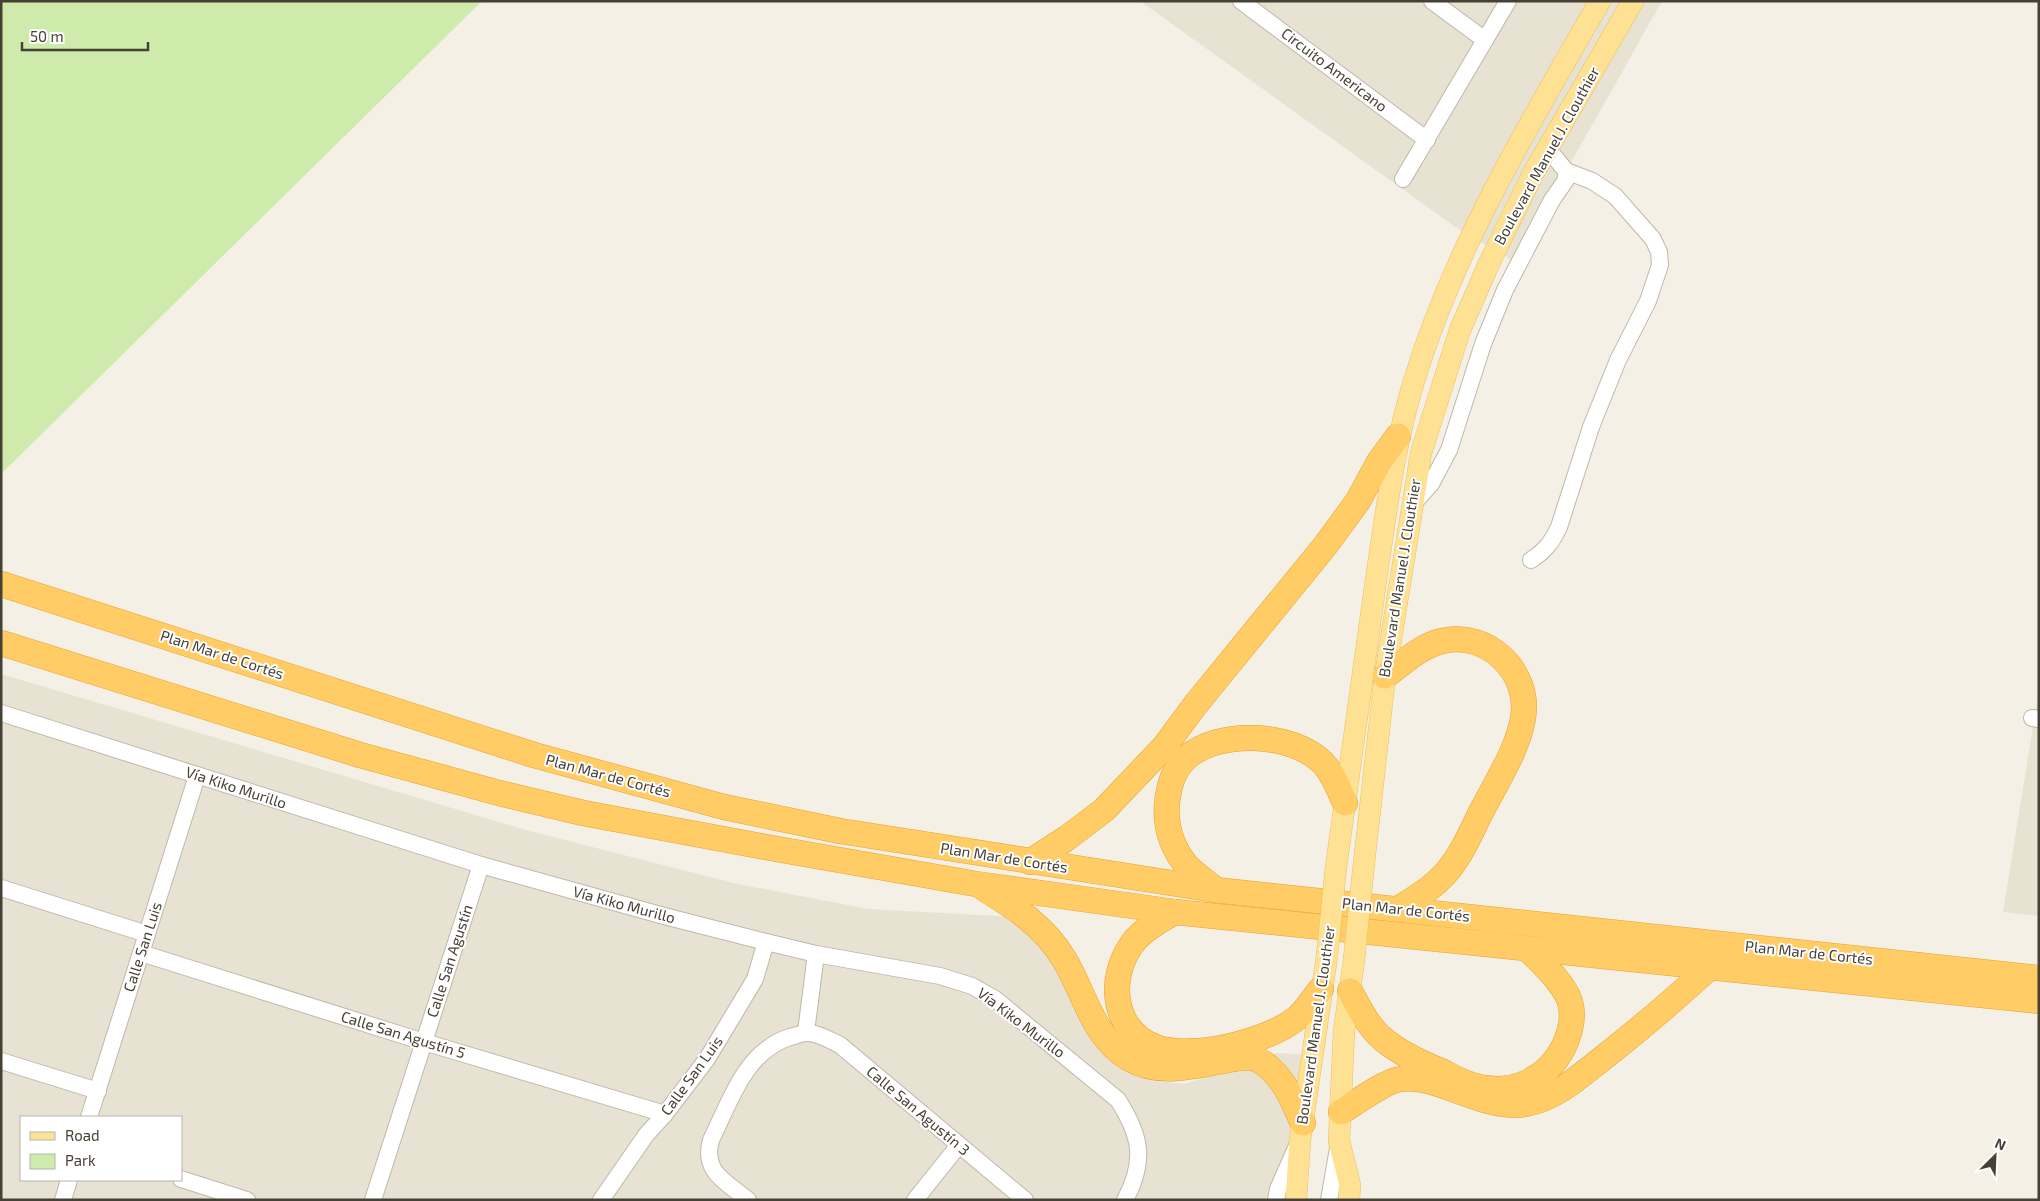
<svg xmlns="http://www.w3.org/2000/svg" width="2040" height="1201" font-family="'Exo 2',sans-serif">
	<style>
		.residential { fill: #e8e2d3; fill-rule: evenodd }
		.green { fill: #ceebac }
		.lines { fill: none; stroke-linecap: round; stroke-linejoin: round }
		.minor-casing { stroke: #c0b8a8; stroke-width: 18 }
		.major-casing { stroke: #ebc05d; stroke-width: 22 }
		.highway-casing { stroke: #e7a32d; stroke-width: 26 }
		.minor { stroke: #fff; stroke-width: 16 }
		.major { stroke: #ffe194; stroke-width: 21 }
		.highway { stroke: #fc6; stroke-width: 25 }
		.major-bridge-casing { stroke: #ebc05d; stroke-width: 22; stroke-linecap: butt }
		.major-bridge { stroke: #ffe194; stroke-width: 21 }
		.labels { text-anchor: middle; stroke-width: 4; stroke-linejoin: round; paint-order: stroke }
		.street-label { font-size: 15px; fill: #474035; stroke: #fff }
	</style>
	<rect width="100%" height="100%" fill="#f4f0e6"/>
	<!-- residential -->
	<g class="residential">
		<path d="M1140,1H1662L1515,262L1454,226Z"/>
		<path d="M1,674L526,830L733,883L868,909L1017,917L1041,936L1100,1050L1125,1071L1155,1081L1185,1084L1277,1053L1320,1056L1297,1200H1ZM21,1117H181V1180H21Z"/>
		<path d="M2039,689V916L2003,912Z"/>
	</g>
	<!-- green -->
	<path class="green" d="M1,1H482L1,474Z"/>
	<g class="lines">
		<defs>
			<g id="minor">
				<path d="M1241,1L1427,140"/>
				<path d="M1432,1L1485,40"/>
				<path d="M1403,179L1508,1"/>
				<path d="M1412,505L1431,484L1449,450L1483,344L1505,290L1552,200L1566,180V171L1548,149"/>
				<path d="M1531,560C1545,551 1552,542 1559,527L1591,427L1618,360L1648,301L1660,265L1659,252L1653,239L1615,196L1592,181L1566,171"/>
				<path d="M1,713L481,865L664,916L766,942L816,954L940,976L972,986L995,999L1118,1100C1141,1136 1146,1161 1125,1200"/>
				<path d="M2032,718L2039,719"/>
				<path d="M1,888L147,934"/>
				<path d="M141,953L424,1042L665,1114"/>
				<path d="M806,1032L816,954"/>
				<path d="M1,1061L98,1091"/>
				<path d="M89,1117L197,776"/>
				<path d="M181,1179L247,1200"/>
				<path d="M63,1200L69,1180"/>
				<path d="M373,1200L481,865"/>
				<path d="M601,1200L646,1135L665,1114L707,1059L755,979L766,942"/>
				<path d="M748,1200C726,1182 702,1172 711,1140C730,1102 745,1051 790,1037C796,1036 803,1032 809,1033C820,1034 830,1040 840,1045L1025,1200"/>
				<path d="M915,1200L959,1145"/>
				<path d="M1276,1200L1278,1189L1297,1146"/>
				<path d="M1329,1200L1338,1148"/>
			</g>
			<g id="major">
				<path d="M1336,867C1349,771 1362,675 1376,580C1386,513 1394,446 1414,381C1455,246 1530,123 1600,1"/>
				<path d="M1363,872L1385,676L1421,453L1460,330L1491,259L1533,174L1633,1"/>
				<path d="M1296,1200L1300,1140L1327,956"/>
				<path d="M1349,1200L1350,1185L1339,1141L1344,1031L1354,960"/>
			</g>
			<g id="highway">
				<path d="M1,584L534,755L724,807L840,831L1216,890L2039,978"/>
				<path d="M1,643L360,755L499,793L583,813L771,848L976,884L1175,912L2039,1001"/>
				<path d="M1385,676C1402,664 1420,646 1442,641C1487,630 1531,672 1523,718C1518,750 1494,786 1480,814C1472,830 1465,847 1455,861C1441,883 1419,896 1398,909"/>
				<path d="M1030,862L1067,838L1104,810L1164,747L1196,704L1325,546L1358,501L1379,462L1398,436"/>
				<path d="M985,889C1016,908 1045,927 1064,959C1085,993 1092,1037 1130,1059C1160,1076 1191,1066 1223,1061C1232,1059 1243,1056 1253,1058C1264,1061 1276,1073 1282,1082C1291,1094 1296,1109 1303,1123"/>
				<path d="M1216,890C1207,882 1195,875 1187,866C1172,848 1165,826 1167,803C1169,786 1173,770 1186,758C1218,729 1292,732 1323,763C1333,774 1339,789 1345,803"/>
				<path d="M1175,912C1160,920 1142,930 1132,944C1107,979 1112,1032 1158,1048C1193,1059 1268,1042 1297,1018C1306,1011 1313,998 1321,989"/>
				<path d="M1350,991C1359,1008 1369,1028 1384,1040C1401,1054 1421,1063 1441,1071C1451,1076 1461,1082 1472,1085C1509,1097 1547,1081 1564,1046C1571,1031 1575,1015 1569,999C1561,980 1542,964 1528,949"/>
				<path d="M1341,1112C1355,1103 1386,1081 1400,1079C1438,1073 1482,1111 1526,1104C1555,1099 1580,1076 1603,1058C1640,1029 1676,998 1710,967"/>
			</g>
		</defs>
		<!-- minor casing -->
		<use href="#minor" class="minor-casing"/>
		<!-- major casing -->
		<use href="#major" class="major-casing"/>
		<!-- highway casing -->
		<use href="#highway" class="highway-casing"/>
		<!-- minor -->
		<use href="#minor" class="minor"/>
		<!-- major -->
		<use href="#major" class="major"/>
		<!-- highway -->
		<use href="#highway" class="highway"/>
		<defs>
			<g id="major-bridge">
				<path d="M1327,956L1336,867"/>
				<path d="M1354,960L1363,872"/>
			</g>
		</defs>
		<!-- major-bridge casing -->
		<use href="#major-bridge" class="major-bridge-casing"/>
		<!-- major-bridge -->
		<use href="#major-bridge" class="major-bridge"/>
	</g>
	<g class="labels">
		<!-- street labels -->
		<g class="street-label">
			<text transform="translate(1334 70) rotate(37)" y="5">Circuito Americano</text>
			<text transform="translate(1547 156) rotate(-61)" y="5">Boulevard Manuel J. Clouthier</text>
			<text transform="translate(1400 578) rotate(-81)" y="5">Boulevard Manuel J. Clouthier</text>
			<text transform="translate(222 655) rotate(18)" y="5">Plan Mar de Cortés</text>
			<text transform="translate(608 776) rotate(15)" y="5">Plan Mar de Cortés</text>
			<text transform="translate(236 788) rotate(18)" y="5">Vía Kiko Murillo</text>
			<text transform="translate(1004 858) rotate(9)" y="5">Plan Mar de Cortés</text>
			<text transform="translate(624 905) rotate(15)" y="5">Vía Kiko Murillo</text>
			<text transform="translate(1406 910) rotate(6)" y="5">Plan Mar de Cortés</text>
			<text transform="translate(143 947) rotate(-72)" y="5">Calle San Luis</text>
			<text transform="translate(1809 953) rotate(6)" y="5">Plan Mar de Cortés</text>
			<text transform="translate(450 961) rotate(-72)" y="5">Calle San Agustín</text>
			<text transform="translate(1021 1023) rotate(37)" y="5">Vía Kiko Murillo</text>
			<text transform="translate(1316 1025) rotate(-82)" y="5">Boulevard Manuel J. Clouthier</text>
			<text transform="translate(403 1035) rotate(17)" y="5">Calle San Agustín 5</text>
			<text transform="translate(692 1076) rotate(-54)" y="5">Calle San Luis</text>
			<text transform="translate(918 1111) rotate(40)" y="5">Calle San Agustín 3</text>
		</g>
	</g>
	<!-- border -->
	<rect width="2040" height="1201" fill="none" stroke="#474035" stroke-width="5"/>
	<!-- legend -->
	<rect x="20" y="1116" width="162" height="65" fill="#ffffff" stroke="#b5b3ae"/>
	<rect x="30" y="1132" width="25" height="8" fill="#ffe194" stroke="#b5b3ae"/>
	<text x="65" y="1141" font-size="15" fill="#474035">Road</text>
	<rect x="30" y="1154" width="25" height="15" fill="#ceebac" stroke="#b5b3ae"/>
	<text x="65" y="1166" font-size="15" fill="#474035">Park</text>
	<!-- north arrow -->
	<g transform="translate(1995 1156) rotate(24)" stroke="#ffffff" stroke-width="4" paint-order="stroke">
	<path d="M0-4L9 19L0 12L-9 19Z" fill="#474035"/>
	<text y="-8" font-size="14" font-weight="bold" text-anchor="middle" fill="#474035">N</text>
	</g>
	<!-- scale -->
	<path d="M22 42v8h126v-8" fill="none" stroke="#474035" stroke-width="2.5"/>
	<text x="30" y="42" font-size="15" fill="#474035" stroke="#ffffff" stroke-width="4" paint-order="stroke">50 m</text>
</svg>
